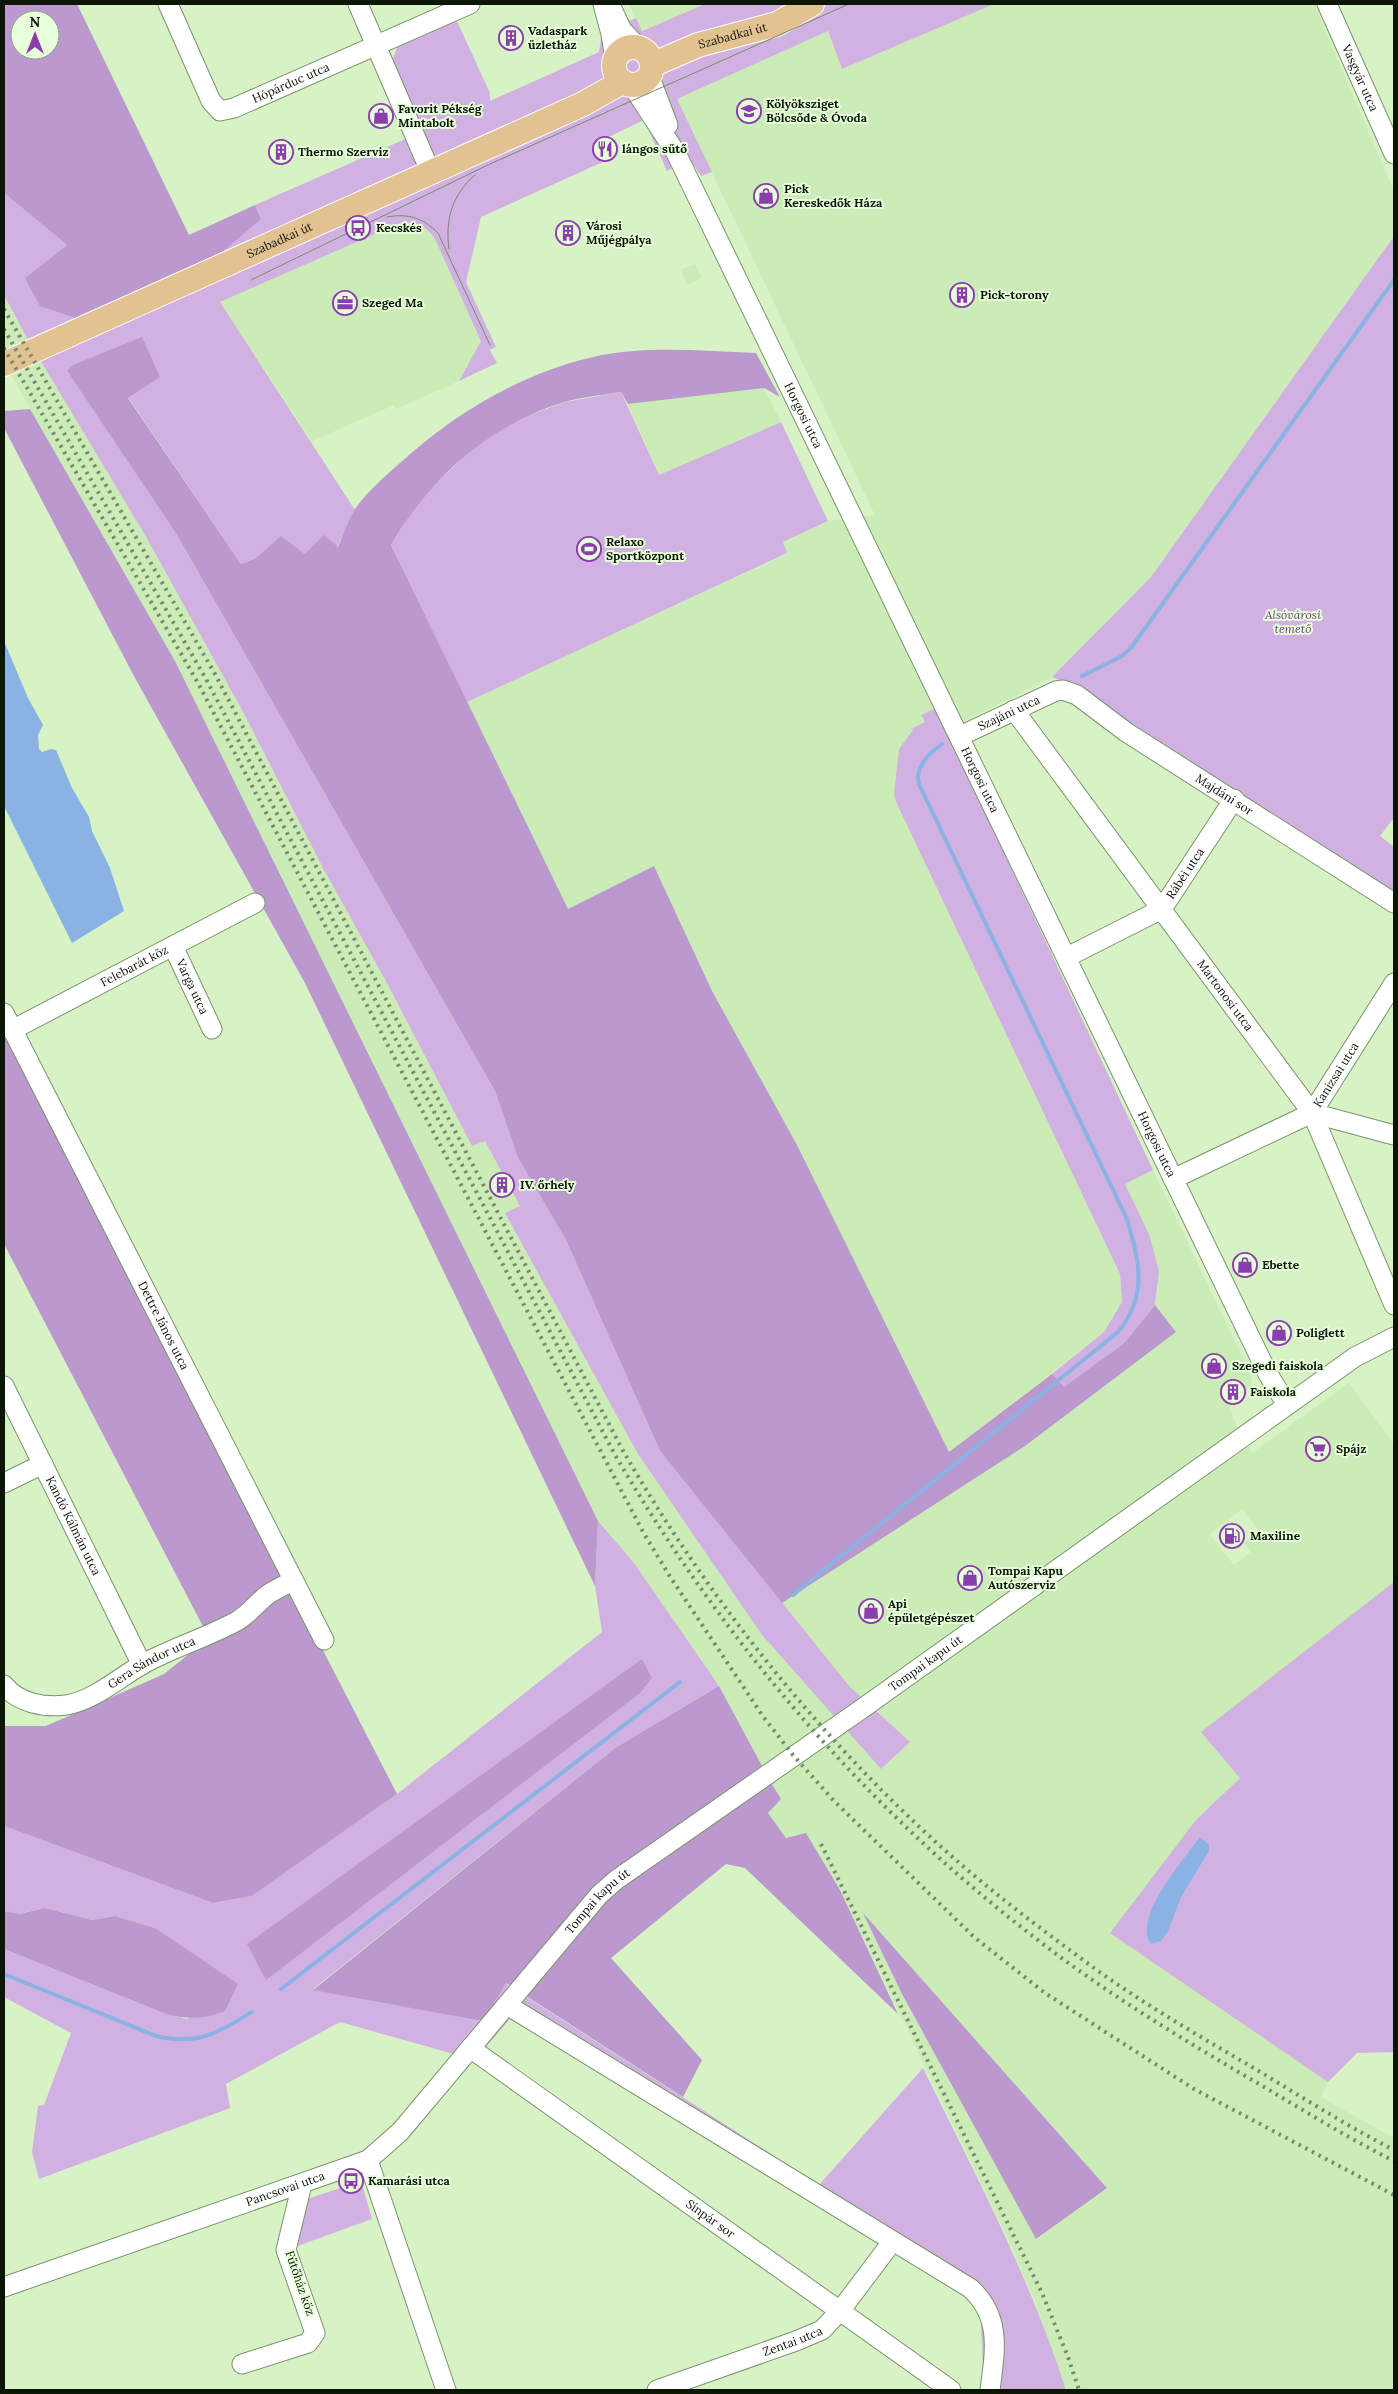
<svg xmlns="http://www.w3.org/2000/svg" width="1398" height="2394" font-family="Lora,serif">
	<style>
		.built { fill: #cbebb7; fill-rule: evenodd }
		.green { fill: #d1b1e2 }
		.forest { fill: #bb98cd; fill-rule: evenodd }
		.water { fill: #8ab2e3 }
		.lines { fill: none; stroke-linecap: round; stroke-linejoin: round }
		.stream { stroke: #8ab2e3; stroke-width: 4 }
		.minor-casing { stroke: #7a946b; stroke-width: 21 }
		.major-casing { stroke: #fff; stroke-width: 26 }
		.minor { stroke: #fff; stroke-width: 19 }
		.major { stroke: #e3c292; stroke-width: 24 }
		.tram { stroke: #778a6b; stroke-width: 1 }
		.rail { stroke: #778a6b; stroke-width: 4; stroke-dasharray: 2.5 5; stroke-linecap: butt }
		.labels { text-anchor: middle; stroke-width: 4; stroke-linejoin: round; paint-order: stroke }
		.poi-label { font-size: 12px; font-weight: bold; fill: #0c1606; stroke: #e7ffda; text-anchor: start }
		.street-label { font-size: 12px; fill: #0c1606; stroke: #e7ffda }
		.park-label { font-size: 12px; font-style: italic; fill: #6b3e80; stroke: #e7ffda }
	</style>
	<rect width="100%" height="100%" fill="#d7f3c6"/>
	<!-- built -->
	<g class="built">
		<path d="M629,4H705L641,31Z"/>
		<path d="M994,4H1314L1394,191V236L1151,577L1052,677L947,730L936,709L921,714L925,722L912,729L897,804L1120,1274L1122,1302L1104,1332L949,1453L797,1145L712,991L654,866L568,909L467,702L787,554L782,543L828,521L875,515L677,99L828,31L842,69Z"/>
		<path d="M400,223L418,224L429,231L435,239L482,341L459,381L396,409L394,405L312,441L220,302Z"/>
		<path d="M695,264L702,278L687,285L681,270Z"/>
		<path d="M4,295L27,338L145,535L242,710L323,868L388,985L472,1146L485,1141L520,1206L506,1213L638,1454L762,1635L881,1769L909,1742L850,1687L782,1603L1025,1446L1176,1332L1155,1305L1158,1287L1149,1234L1125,1184L1153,1170L1252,1377L1250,1387L1227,1399L1234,1420L1252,1453L1349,1383L1394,1444V2052L1357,2053L1328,2082L1321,2097L1394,2138V2390H1066L1037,2306L1010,2243L840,1890L806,1833L786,1838L768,1812L781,1798L770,1782L719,1686L634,1563L598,1521L175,661L4,363ZM1242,1509L1259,1531L1244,1543L1251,1552L1234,1565L1209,1534ZM864,1915L1107,2187L1037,2239L902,1994Z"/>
		<path d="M764,388L781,422L659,475L628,404Z"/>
	</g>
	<!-- green -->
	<g class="green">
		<path d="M705,4H994L842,69L828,31L677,99L712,172L701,176L690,159L667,171L644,120L596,143L605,161L481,217L466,282L496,347L490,350L497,363L459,381L481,341L435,239C426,226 416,221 400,223L220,302L355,510L337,547L305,554L281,537L256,558L241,564L128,397L67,371L177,535L495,1091L518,1158L566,1240L660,1451L850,1687L910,1742L881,1769L762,1635L638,1454L505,1213L520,1206L485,1141L472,1146L388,985L323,868L242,710L145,535L27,338L4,295V193L67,245L25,278L261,219L255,205L419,133L391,65L398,44L456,19L490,93V101L599,52L602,32L636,18L642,31Z"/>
		<path d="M1394,236V821L1392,820L1380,836L1394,847V893L1111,715L1087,691L1052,677L1151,577Z"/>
		<path d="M621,392L659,475L781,422L828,521L783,542L787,553L467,702L391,545L421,498L476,445L511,422L565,402Z"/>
		<path d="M936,708L1153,1170L1125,1184L1149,1234L1159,1271L1155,1305L1123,1344L1064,1388L1052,1374L1104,1332L1122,1302L1120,1274L897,804L894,794L899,749L913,730L911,729L925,722L921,715Z"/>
		<path d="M598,1521L634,1563L719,1686L615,1748L313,1989L505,1983L819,2185L923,2068C975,2174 1030,2277 1066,2390H984L980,2305L510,2019L475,2060L340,2022L226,2084L230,2108L39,2179L32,2152L38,2106L44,2105L71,2033L4,1997V1949L166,2014L187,2019L237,1985L155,1928L115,1916L92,1920L45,1908L18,1914L4,1911V1826L213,1903L252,1896L397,1794L602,1632L595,1586Z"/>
		<path d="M1394,1582V2052L1357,2053L1328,2082L1110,1933L1196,1820L1240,1778L1201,1732Z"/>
		<path d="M361,2181L372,2219L292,2248L304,2200Z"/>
	</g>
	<!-- forest -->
	<g class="forest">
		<path d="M4,4H77L189,235L255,205L261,219L212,261L81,320L40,306L25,278L67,245L4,193ZM20,20H50V50H20Z"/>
		<path d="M142,337L160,377L128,398L241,564L256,558L281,536L305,554L324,535L338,547C343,535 348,521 355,509C367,492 384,477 400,463C455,413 520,374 593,357C645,345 703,351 756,353L780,397L764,388L628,404L621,392C602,395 582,397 564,402C489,425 430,478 391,545L568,909L654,866L712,991L797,1145L949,1452L1052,1374L1064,1387L1123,1344L1155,1305L1176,1332L1025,1446L782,1603L660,1451L566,1240L518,1158L495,1091L177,535L67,371L73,365Z"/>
		<path d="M30,409L175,661L598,1521L595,1586L305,983L135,678L4,428V411Z"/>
		<path d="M4,1031L397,1794L252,1896L213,1903L4,1826V1726H46L164,1674L209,1638L4,1244Z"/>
		<path d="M642,1659L652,1678L640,1693L266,1980L247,1944Z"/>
		<path d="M719,1686L770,1781L781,1799L768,1813L786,1838L806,1833L840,1890L898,2014L745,1868L726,1864L611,1958L702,2060L683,2097L506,1983L483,2021L313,1990L615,1748Z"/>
		<path d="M45,1908L92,1920L115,1916L155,1928L238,1984L225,2011C204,2019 188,2020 166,2014L4,1949V1911L19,1914Z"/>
		<path d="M863,1913L1107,2188L1036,2239L902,1994Z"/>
	</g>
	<!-- water -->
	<g class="water">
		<path d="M4,641L28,698L43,725L38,735L39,749L42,752L51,749L56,750L72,788L89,817L92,831L110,868L124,911L72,943L4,806Z"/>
		<path d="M1200,1837L1209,1845V1851L1181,1897L1168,1931L1161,1941L1151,1944C1132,1918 1185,1858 1200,1837Z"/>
	</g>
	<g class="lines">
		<!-- stream -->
		<g class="stream">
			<path d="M1082,676L1122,656L1131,648L1394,280"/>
			<path d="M793,1595L1118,1332C1148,1296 1140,1259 1126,1217L919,784C914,767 930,753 942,744"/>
			<path d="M4,1974L156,2036C198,2046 217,2033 252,2012"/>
			<path d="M281,1989L680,1682"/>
		</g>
		<defs>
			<g id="minor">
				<path id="s1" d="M168,4L211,101L220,111L234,108L470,4"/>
				<path d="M358,4L431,173"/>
				<path d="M603,4L611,34L615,59"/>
				<path id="s2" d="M1327,4L1394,154"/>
				<path d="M612,9L622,30L638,47"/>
				<path d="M649,75L668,125"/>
				<path id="s3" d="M631,84L676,153L1268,1374L1287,1405"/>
				<path id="s4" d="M1014,710L1312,1113L1394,1305"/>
				<path id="s5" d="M960,736L1056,691L1063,690L1077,695L1126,732L1394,903"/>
				<path id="s6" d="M173,946L212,1029"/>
				<path id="s7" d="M1067,957L1162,909L1234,799"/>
				<path id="s8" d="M4,1013L324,1640"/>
				<path id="s9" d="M12,1030L255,903"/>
				<path d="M1312,1113L1394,1135"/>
				<path id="s10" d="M1173,1179L1312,1113L1394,983"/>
				<path id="s11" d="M4,1386L142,1665"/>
				<path d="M4,1483L43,1464"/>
				<path id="s12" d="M4,1685C18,1703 44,1708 66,1705C93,1701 120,1677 143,1664C174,1647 206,1638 237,1621C248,1615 256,1604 266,1596C273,1590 284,1586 292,1581"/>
				<path d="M507,2005L970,2288C1002,2317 995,2351 990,2390"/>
				<path id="s13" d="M470,2048L951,2390"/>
				<path d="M368,2160L446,2390"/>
				<path id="s14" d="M4,2287L368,2160L400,2132L599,1895L616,1880L863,1708L1355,1357L1394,1337"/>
				<path d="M242,2364L308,2343L315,2333L286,2250L302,2184"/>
				<path id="s15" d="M657,2390L796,2341L822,2330L840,2311L892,2242"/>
			</g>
			<g id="major">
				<circle cx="633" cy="66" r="19"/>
				<path id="s16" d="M652,65L698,45L777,24L812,4"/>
				<path id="s17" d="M4,364L583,104L622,82"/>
			</g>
		</defs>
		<!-- minor casing -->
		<use href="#minor" class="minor-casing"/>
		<!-- major casing -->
		<use href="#major" class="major-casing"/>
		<!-- minor -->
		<use href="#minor" class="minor"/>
		<!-- major -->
		<use href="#major" class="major"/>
		<!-- tram -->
		<g class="tram">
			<path d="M387,217C408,213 423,218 438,233L490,345"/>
			<path d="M449,249C445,219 452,195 475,175"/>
			<path d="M251,280L490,164L849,4"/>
		</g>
		<!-- rail -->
		<g class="rail">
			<path d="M4,309L215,674L622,1449C709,1600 818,1737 948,1853C994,1894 1045,1932 1094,1968C1144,2004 1199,2036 1252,2067C1299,2095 1345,2125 1394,2150"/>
			<path d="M4,329L206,679L614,1453C722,1639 862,1805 1034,1937C1104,1992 1182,2039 1259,2084C1303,2110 1348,2138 1394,2161"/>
			<path d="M4,348L198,683L643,1532L669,1575L762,1715L793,1755L834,1801L974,1937L1045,1993L1194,2089L1394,2195"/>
			<path d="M821,1844L1042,2293L1068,2357L1079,2390"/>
		</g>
	</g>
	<!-- icons -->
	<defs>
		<symbol id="building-ring" viewBox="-11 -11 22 22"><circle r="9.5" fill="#e7ffda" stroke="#8b3cad" stroke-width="1.5"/><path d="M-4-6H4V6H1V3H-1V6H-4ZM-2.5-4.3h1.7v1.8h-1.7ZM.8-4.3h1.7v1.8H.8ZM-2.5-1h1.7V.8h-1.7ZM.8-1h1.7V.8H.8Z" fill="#8b3cad"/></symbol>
		<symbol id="school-ring" viewBox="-11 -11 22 22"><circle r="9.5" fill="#e7ffda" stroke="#8b3cad" stroke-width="1.5"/><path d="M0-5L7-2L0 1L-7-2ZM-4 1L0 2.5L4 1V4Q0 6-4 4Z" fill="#8b3cad"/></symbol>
		<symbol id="shop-ring" viewBox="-11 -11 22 22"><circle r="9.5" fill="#e7ffda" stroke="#8b3cad" stroke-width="1.5"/><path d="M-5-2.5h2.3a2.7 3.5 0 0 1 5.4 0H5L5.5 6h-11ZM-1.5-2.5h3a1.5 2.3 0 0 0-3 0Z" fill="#8b3cad"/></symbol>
		<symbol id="restaurant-ring" viewBox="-11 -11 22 22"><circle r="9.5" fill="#e7ffda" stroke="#8b3cad" stroke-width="1.5"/><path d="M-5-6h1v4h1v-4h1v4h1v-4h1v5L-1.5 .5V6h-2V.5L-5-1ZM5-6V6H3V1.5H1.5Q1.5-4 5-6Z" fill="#8b3cad"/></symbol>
		<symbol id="bus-ring" viewBox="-11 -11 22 22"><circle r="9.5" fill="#e7ffda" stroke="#8b3cad" stroke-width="1.5"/><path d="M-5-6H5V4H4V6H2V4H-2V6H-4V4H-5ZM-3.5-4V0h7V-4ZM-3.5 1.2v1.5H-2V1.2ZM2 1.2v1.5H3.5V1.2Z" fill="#8b3cad"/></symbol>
		<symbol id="office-ring" viewBox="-11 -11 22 22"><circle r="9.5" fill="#e7ffda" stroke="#8b3cad" stroke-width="1.5"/><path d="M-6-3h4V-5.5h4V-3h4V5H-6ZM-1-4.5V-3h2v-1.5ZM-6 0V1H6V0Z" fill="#8b3cad"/></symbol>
		<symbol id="stadium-ring" viewBox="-11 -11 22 22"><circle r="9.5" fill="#e7ffda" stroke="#8b3cad" stroke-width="1.5"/><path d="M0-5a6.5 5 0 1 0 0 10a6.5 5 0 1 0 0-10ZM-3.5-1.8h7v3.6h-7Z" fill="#8b3cad"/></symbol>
		<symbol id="supermarket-ring" viewBox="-11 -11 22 22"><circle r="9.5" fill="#e7ffda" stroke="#8b3cad" stroke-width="1.5"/><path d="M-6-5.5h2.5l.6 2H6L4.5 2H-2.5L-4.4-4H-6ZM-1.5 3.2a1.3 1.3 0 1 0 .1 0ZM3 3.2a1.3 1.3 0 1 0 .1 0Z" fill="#8b3cad"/></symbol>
		<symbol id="fuel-ring" viewBox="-11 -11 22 22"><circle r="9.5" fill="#e7ffda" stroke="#8b3cad" stroke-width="1.5"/><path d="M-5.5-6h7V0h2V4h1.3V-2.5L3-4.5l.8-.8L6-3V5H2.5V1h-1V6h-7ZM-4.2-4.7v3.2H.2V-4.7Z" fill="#8b3cad"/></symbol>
	</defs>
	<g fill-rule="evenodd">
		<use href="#building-ring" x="497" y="24" width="28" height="28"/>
		<use href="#school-ring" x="735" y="97" width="28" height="28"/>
		<use href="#shop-ring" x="367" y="102" width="28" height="28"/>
		<use href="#restaurant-ring" x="591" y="135" width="28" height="28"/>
		<use href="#building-ring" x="267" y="138" width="28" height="28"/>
		<use href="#shop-ring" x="752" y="182" width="28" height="28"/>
		<use href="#bus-ring" x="344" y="214" width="28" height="28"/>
		<use href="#building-ring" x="554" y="219" width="28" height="28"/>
		<use href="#building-ring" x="948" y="281" width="28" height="28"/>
		<use href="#office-ring" x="331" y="289" width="28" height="28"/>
		<use href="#stadium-ring" x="575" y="535" width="28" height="28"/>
		<use href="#building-ring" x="488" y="1171" width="28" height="28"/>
		<use href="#shop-ring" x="1231" y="1251" width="28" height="28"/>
		<use href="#shop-ring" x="1265" y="1319" width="28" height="28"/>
		<use href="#shop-ring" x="1200" y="1352" width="28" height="28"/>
		<use href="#building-ring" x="1219" y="1378" width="28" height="28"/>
		<use href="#supermarket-ring" x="1304" y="1435" width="28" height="28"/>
		<use href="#fuel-ring" x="1218" y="1522" width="28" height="28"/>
		<use href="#shop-ring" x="956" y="1564" width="28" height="28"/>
		<use href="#shop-ring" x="857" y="1597" width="28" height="28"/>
		<use href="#bus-ring" x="337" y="2167" width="28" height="28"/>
	</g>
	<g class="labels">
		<!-- poi labels -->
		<g class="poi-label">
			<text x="528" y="35">Vadaspark<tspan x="528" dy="14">üzletház</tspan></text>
			<text x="766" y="108">Kölyöksziget<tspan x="766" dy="14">Bölcsőde &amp; Óvoda</tspan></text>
			<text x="398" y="113">Favorit Pékség<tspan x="398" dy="14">Mintabolt</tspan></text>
			<text x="622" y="153">lángos sütő</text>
			<text x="298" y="156">Thermo Szerviz</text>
			<text x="784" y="193">Pick<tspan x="784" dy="14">Kereskedők Háza</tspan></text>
			<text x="586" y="230">Városi<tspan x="586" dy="14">Műjégpálya</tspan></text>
			<text x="376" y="232">Kecskés</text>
			<text x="980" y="299">Pick-torony</text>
			<text x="362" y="307">Szeged Ma</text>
			<text x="606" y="546">Relaxo<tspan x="606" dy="14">Sportközpont</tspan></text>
			<text x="520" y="1189">IV. őrhely</text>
			<text x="1262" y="1269">Ebette</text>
			<text x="1296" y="1337">Poliglett</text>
			<text x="1232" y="1370">Szegedi faiskola</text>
			<text x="1250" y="1396">Faiskola</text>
			<text x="1336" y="1453">Spájz</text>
			<text x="1250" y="1540">Maxiline</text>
			<text x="988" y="1575">Tompai Kapu<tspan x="988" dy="14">Autószerviz</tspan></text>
			<text x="888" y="1608">Api<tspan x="888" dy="14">épületgépészet</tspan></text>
			<text x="368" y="2185">Kamarási utca</text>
		</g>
		<!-- street labels -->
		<g class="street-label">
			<text dy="4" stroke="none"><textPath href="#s16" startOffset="86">Szabadkai út</textPath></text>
			<text dy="4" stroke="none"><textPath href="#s2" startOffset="81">Vasgyár utca</textPath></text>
			<text dy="4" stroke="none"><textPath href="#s1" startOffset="196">Hópárduc utca</textPath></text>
			<text dy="4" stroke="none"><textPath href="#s17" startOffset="302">Szabadkai út</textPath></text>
			<text dy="4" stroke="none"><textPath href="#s3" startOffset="374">Horgosi utca</textPath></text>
			<text dy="4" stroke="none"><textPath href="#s5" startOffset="54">Szajáni utca</textPath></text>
			<text dy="4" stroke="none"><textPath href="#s3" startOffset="779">Horgosi utca</textPath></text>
			<text dy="4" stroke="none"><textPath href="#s5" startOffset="306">Majdáni sor</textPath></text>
			<text dy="4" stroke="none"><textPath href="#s7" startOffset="149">Rábéi utca</textPath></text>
			<text dy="4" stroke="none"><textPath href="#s9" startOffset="138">Felebarát köz</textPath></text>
			<text dy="4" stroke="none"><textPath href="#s6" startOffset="45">Varga utca</textPath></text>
			<text dy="4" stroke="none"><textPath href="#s4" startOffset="355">Martonosi utca</textPath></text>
			<text dy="4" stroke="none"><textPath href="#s10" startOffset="199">Kanizsai utca</textPath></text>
			<text dy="4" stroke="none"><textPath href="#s3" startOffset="1184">Horgosi utca</textPath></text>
			<text dy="4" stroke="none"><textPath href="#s8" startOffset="351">Dettre János utca</textPath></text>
			<text dy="4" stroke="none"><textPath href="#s11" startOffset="156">Kandó Kálmán utca</textPath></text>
			<text dy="4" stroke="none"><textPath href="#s12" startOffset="164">Gera Sándor utca</textPath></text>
			<text dy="4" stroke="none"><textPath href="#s14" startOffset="1138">Tompai kapu út</textPath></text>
			<text dy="4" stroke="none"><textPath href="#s14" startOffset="732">Tompai kapu út</textPath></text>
			<text dy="4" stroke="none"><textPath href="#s14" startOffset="298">Pancsovai utca</textPath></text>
			<text dy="4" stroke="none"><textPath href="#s13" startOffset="295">Sínpár sor</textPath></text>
			<text transform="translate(300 2283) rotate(71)" y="4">Fűtőház köz</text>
			<text dy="4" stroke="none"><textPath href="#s15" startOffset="144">Zentai utca</textPath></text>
		</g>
		<!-- park labels -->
		<g class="park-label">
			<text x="1293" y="619">Alsóvárosi<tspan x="1293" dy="14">temető</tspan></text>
		</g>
	</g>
	<!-- border -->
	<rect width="1398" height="2394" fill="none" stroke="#0c1606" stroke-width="10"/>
	<!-- north arrow -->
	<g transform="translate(35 35)"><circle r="24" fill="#e7ffda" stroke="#8fa285"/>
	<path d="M0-4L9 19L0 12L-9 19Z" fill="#8b3cad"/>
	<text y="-8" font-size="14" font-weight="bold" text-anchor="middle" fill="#0c1606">N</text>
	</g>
</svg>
